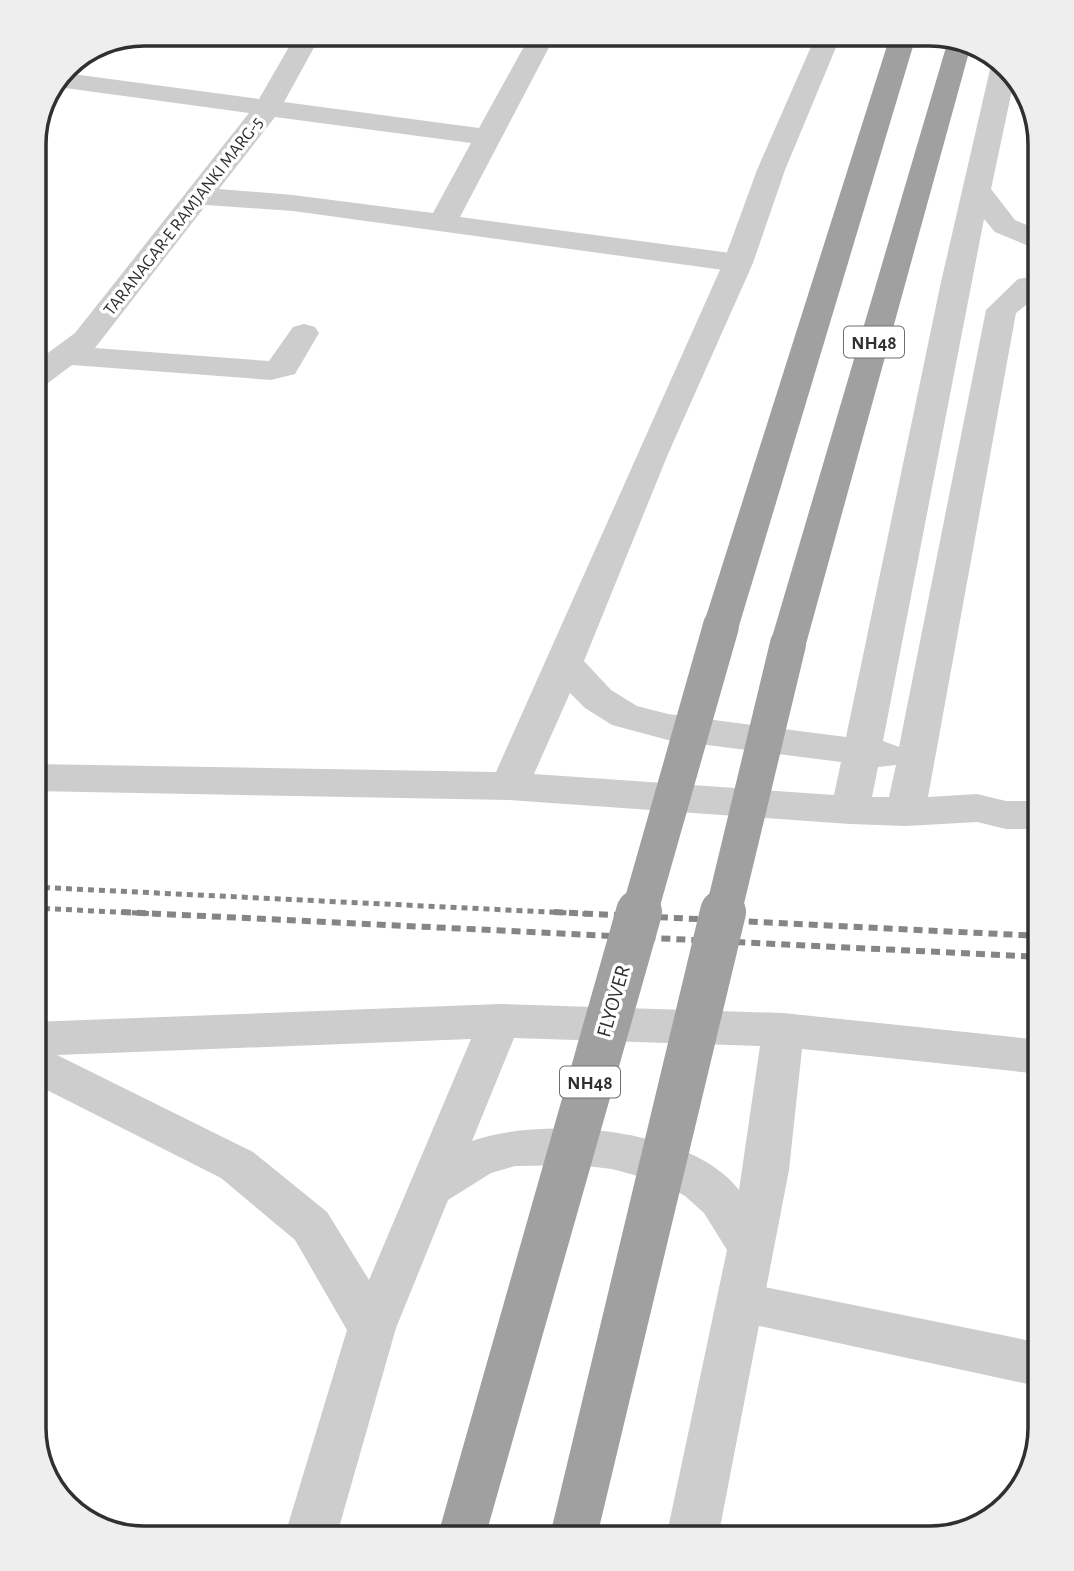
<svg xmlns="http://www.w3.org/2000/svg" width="1074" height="1571" font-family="'Alegreya Sans',sans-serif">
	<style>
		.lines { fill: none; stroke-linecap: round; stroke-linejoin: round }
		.minor { fill: #cdcdcd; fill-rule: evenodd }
		.tertiary { fill: #cdcdcd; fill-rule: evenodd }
		.trunk { fill: #a0a0a0; fill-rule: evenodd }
		.rail-far1 { stroke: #858585; stroke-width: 5; stroke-dasharray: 6 5; stroke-linecap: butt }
		.rail { stroke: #858585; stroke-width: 6; stroke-dasharray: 9 6; stroke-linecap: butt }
		.trunk-bridge-far1 { stroke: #a0a0a0; stroke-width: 36 }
		.trunk-bridge { stroke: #a0a0a0; stroke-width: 46 }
		.labels { text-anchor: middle; stroke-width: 7; stroke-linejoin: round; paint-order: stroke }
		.far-street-label { font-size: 18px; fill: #303030; stroke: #fff }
		.shield { fill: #fff; stroke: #6e6e6e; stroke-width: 2 }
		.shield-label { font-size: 19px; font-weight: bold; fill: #303030 }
		.street-label { font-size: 21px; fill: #303030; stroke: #fff }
		.rim { fill: none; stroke: #303030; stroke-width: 3.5 }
	</style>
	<rect width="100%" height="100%" fill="#fff"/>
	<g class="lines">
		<!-- minor -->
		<g class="minor">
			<path d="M297,33H322L284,102L479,128L527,41L516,38L513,33H553L555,36L460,217L738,254L748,257L753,263L748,269L738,272L293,211L206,205L95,348L269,361L293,327L304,324L315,327L319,333L295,374L271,380L72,365L44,386L33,388V364L75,333L249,113L58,87L65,73L259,99ZM275,117L471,143L433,213L293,195L219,189Z"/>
			<path d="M740,1282L1041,1343V1387L723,1318L716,1303L723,1288Z"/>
		</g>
		<!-- tertiary -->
		<g class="tertiary">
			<path d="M817,33H842L785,170L753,263L668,454L584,661L611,690L637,706L668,714L846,737L941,282L991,65L998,59L1015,76L991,189L1015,220L1041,231V251L995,232L984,219L883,741L899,747L986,310L1018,279L1041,275V293L1016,313L928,797L977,794L1006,801H1041V829H1006L977,822L906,826L850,824L509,800L33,791V764L496,772L723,263L757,170ZM570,693L585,708L612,725L668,740L841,762L834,795L534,774ZM896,765L889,797H872L878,767Z"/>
			<path d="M500,1004L783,1013L1041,1040V1074L802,1049L789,1170L718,1538H666L727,1250L704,1213L685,1196L660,1182L612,1169L578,1165L515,1166L491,1173L448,1200L396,1328L336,1538H284L347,1330L295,1240L221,1178L33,1083V1022ZM514,1038L760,1046L739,1190C691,1127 542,1116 472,1141ZM471,1039L369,1280L327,1212L253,1152L57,1055Z"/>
		</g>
		<!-- trunk -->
		<g class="trunk">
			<path d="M891,33H917L739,626L734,634L721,638L708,634L703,626Z"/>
			<path d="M949,37L971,45L806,644L801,652L788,656L775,652L770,644Z"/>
		</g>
		<!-- rail-far1 -->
		<g class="rail-far1">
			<path d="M33,887L590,914"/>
			<path d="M33,908L158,914"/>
		</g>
		<!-- rail -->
		<g class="rail">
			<path d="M122,912L1041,957"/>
			<path d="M554,912L1041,936"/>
		</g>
		<!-- trunk-bridge-far1 -->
		<g class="trunk-bridge-far1">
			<path d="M639,914L721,626"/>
			<path d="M723,914L788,644"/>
		</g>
		<!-- trunk-bridge -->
		<g class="trunk-bridge">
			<path d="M461,1538L639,912"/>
			<path d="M573,1538L723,912"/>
		</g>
	</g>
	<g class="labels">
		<!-- far-street labels -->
		<g class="far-street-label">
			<text transform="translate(183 216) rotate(-52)" y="6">TARANAGAR-E RAMJANKI MARG-5</text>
		</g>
		<!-- shield labels -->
		<g class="shield">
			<rect x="844" y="326.5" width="60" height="31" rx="5"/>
			<rect x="560" y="1066.5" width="60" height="31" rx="5"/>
		</g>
		<g class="shield-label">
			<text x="874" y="349">NH48</text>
			<text x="590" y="1089">NH48</text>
		</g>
		<!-- street labels -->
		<g class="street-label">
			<text transform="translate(613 1001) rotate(-74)" y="7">FLYOVER</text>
		</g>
	</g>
	<!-- crop -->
	<path d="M0 0H1074V1571H0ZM144 46H930A98 98 0 0 1 1028 144V1428A98 98 0 0 1 930 1526H144A98 98 0 0 1 46 1428V144A98 98 0 0 1 144 46Z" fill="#eee" fill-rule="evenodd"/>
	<path class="rim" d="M144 46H930A98 98 0 0 1 1028 144V1428A98 98 0 0 1 930 1526H144A98 98 0 0 1 46 1428V144A98 98 0 0 1 144 46Z"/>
</svg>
